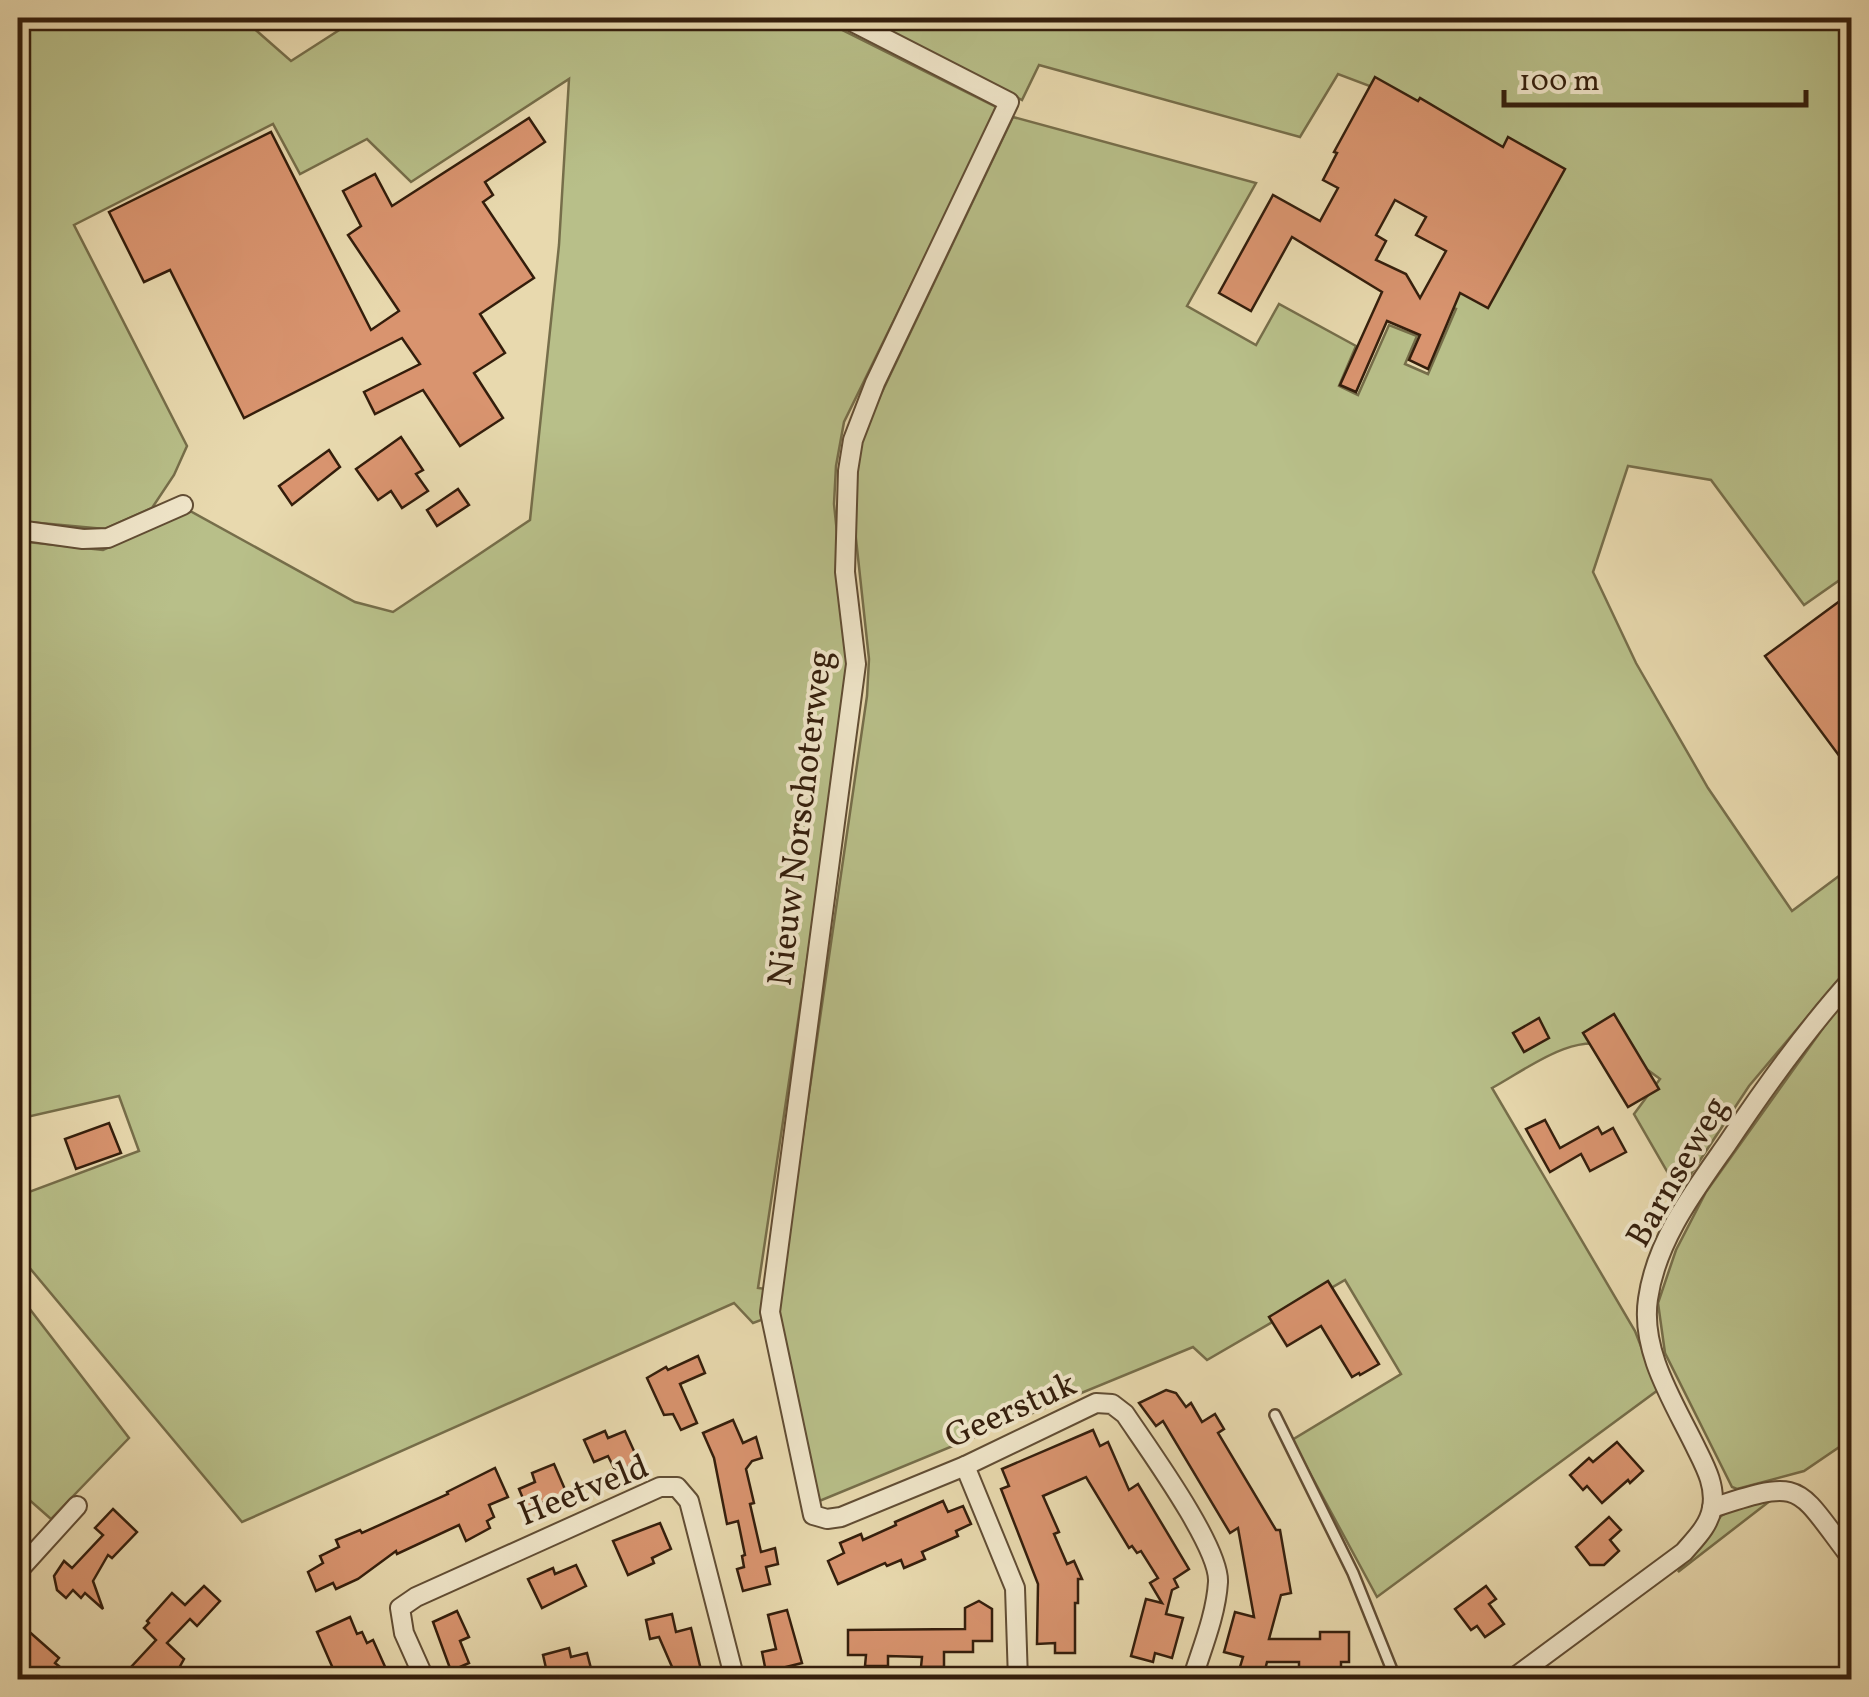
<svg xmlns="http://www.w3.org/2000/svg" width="1869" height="1697" font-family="Vollkorn,serif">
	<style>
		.green { fill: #b8bf89; stroke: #766e4a; stroke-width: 2.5 }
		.building { fill: #d9946f; stroke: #341e0c; stroke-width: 2.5; fill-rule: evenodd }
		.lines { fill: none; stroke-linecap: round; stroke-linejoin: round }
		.lane-casing { stroke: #614d34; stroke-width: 14 }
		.street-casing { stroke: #614d34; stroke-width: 22 }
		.lane { stroke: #f0e6ca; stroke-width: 9 }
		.street { stroke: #f0e6ca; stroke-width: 18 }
		.labels { text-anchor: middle; stroke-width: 8; stroke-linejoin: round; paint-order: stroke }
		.street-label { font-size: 35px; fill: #341e0c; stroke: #f0e6ca }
	</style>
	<rect width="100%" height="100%" fill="#e8d9ae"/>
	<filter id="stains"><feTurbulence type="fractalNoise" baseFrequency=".002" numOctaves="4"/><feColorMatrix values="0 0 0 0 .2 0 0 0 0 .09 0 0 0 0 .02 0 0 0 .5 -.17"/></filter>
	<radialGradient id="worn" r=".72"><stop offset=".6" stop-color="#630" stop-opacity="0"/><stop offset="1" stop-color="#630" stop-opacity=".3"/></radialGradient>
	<!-- green -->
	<g class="green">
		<path d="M18,18H242L291,61L358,18H818L998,108L844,422L836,466L834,504L851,668L758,1288L766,1289L764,1319L753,1323L734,1303L242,1522L18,1254V1196L139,1151L119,1096L18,1119V541L103,550L190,511L355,602L393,612L530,520L559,245L569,79L411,182L367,139L300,174L273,124L74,225L187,446L174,475L152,508L105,529L18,521Z"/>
		<path d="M861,18H1851V572L1804,605L1711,480L1628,466L1593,572L1636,663L1708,788L1792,911L1851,867V965L1749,1086L1679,1192L1634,1114L1660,1079C1646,1069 1630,1056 1614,1048C1574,1030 1526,1070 1492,1088L1635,1331L1658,1390L1377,1597L1292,1440L1401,1374L1345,1280L1207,1360L1193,1347L817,1502L776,1320L867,696L869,659L852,502L862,434L1013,117L1256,183L1187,306L1256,345L1279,304L1356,346L1339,386L1358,395L1389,325L1417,336L1405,364L1428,374L1456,309L1433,299L1501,172L1391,94L1338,74L1300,137L1039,65L1022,100Z"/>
		<path d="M1851,989V1439L1804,1471L1737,1489L1732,1487L1665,1353L1658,1303L1676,1250L1706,1192Z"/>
		<path d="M29,1308L129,1438L51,1519L18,1490V1324Z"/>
		<path d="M1775,1497L1678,1572L1721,1516L1737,1507Z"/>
	</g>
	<!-- building -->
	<g class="building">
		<path d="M1375,77L1418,101L1420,98L1503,147L1508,137L1565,169L1488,308L1460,293L1428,369L1409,360L1420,335L1387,321L1356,392L1340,385L1382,292L1292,237L1251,311L1219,293L1273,195L1320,221L1338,188L1323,180L1337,153L1334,152ZM1395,200L1426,217L1416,235L1446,251L1420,298L1406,274L1376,260L1386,241L1376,235Z"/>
		<path d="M529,118L545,142L485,182L493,195L483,202L534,278L480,314L505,353L474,373L503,418L460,446L423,390L375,414L364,392L420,364L402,338L244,418L170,270L144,282L109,212L271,132L371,330L399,311L348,235L361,226L343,191L375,174L392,206Z"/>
		<path d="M401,437L423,470L416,474L428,491L402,508L391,491L378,500L356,469Z"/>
		<path d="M329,450L340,467L292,505L279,486Z"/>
		<path d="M458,489L469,505L437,526L427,510Z"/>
		<path d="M1852,592V773L1765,656Z"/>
		<path d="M1614,1014L1659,1089L1628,1107L1583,1033Z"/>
		<path d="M1539,1018L1549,1038L1524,1052L1513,1033Z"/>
		<path d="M1545,1120L1560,1148L1598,1127L1602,1134L1613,1128L1626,1152L1590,1171L1581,1154L1550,1172L1526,1129Z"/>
		<path d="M109,1123L121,1153L76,1169L65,1139Z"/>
		<path d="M1328,1281L1379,1364L1360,1375L1359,1373L1352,1377L1321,1326L1287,1346L1269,1317Z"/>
		<path d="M698,1356L705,1373L680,1384L697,1423L681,1430L673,1414L664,1415L647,1378L666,1367L668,1370Z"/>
		<path d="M1166,1390L1176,1393L1186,1407L1191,1403L1202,1422L1215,1414L1224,1429L1218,1433L1276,1530H1280L1291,1593L1281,1595L1269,1639H1320V1632H1349V1662H1341V1680H1299V1662H1267L1264,1674L1240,1667L1243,1657L1224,1652L1235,1612L1254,1617L1238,1528L1230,1533L1163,1421L1156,1426L1139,1403Z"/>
		<path d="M733,1420L743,1443L756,1437L762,1458L752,1461L746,1469L754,1503L750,1504L761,1552L775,1548L778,1564L766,1567L770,1584L743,1591L737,1569L744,1567L742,1556L745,1555L738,1521L727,1524L714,1458L703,1433Z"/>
		<path d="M1093,1430L1100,1446L1108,1442L1129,1490L1138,1484L1189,1569L1174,1579L1178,1587L1172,1590L1166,1614L1183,1618L1172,1658L1155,1653L1153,1662L1131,1656L1146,1599L1162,1603L1150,1583L1158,1578L1141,1551L1137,1553L1132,1546L1129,1548L1086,1477L1043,1496L1059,1532L1054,1534L1067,1564L1074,1561L1082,1579H1078V1603H1075V1653H1055V1643L1037,1644L1038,1584L1001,1489L1009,1486L1002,1469Z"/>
		<path d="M605,1431L608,1438L625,1431L639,1462L616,1472L608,1456L594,1462L584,1440Z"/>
		<path d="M1617,1442L1643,1471L1630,1483L1628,1480L1602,1503L1587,1486L1583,1490L1570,1475L1589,1458L1593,1462Z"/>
		<path d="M554,1464L567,1494L527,1508L519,1489L535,1482L532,1473Z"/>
		<path d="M495,1468L508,1497L489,1505L494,1517L487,1521L490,1528L466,1541L459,1525L397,1554L396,1551L358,1579L336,1589L333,1583L316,1591L308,1572L323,1563L320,1556L339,1547L336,1540L360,1530L362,1533L448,1494L447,1492Z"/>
		<path d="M943,1501L948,1512L963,1506L971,1524L956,1531L958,1536L922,1552L925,1559L904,1568L901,1560L887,1566L885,1563L838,1584L828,1561L844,1553L840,1543L861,1534L863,1540L896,1525L895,1522Z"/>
		<path d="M113,1509L137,1532L112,1558L108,1555L93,1581L103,1609L85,1593L81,1598L73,1590L66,1598L57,1590L54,1576L64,1561L72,1568L103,1535L95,1528Z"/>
		<path d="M1609,1517L1621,1530L1610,1540L1619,1551L1604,1565H1590L1576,1547Z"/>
		<path d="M660,1523L671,1549L652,1558L654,1563L628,1575L613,1541Z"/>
		<path d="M576,1565L586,1586L542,1608L528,1579L553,1568L555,1574Z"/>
		<path d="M204,1586L220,1601L197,1626L190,1619L167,1643L184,1659L179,1668L168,1680H119L156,1640L144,1628L149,1623L147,1621L172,1593L185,1605Z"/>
		<path d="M1486,1586L1496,1599L1489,1604L1504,1624L1485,1637L1477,1626L1471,1630L1455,1609Z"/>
		<path d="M979,1601L992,1609V1641H973V1652H944V1667H921L922,1657L888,1656V1666H865L866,1655H848V1630L965,1629V1608Z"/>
		<path d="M787,1610L802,1663L766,1672L762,1652L776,1649L768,1615Z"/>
		<path d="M457,1611L469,1637L460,1641L469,1663L451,1671L433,1622Z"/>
		<path d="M672,1614L676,1632L691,1628L701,1670L676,1676L659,1637L650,1639L646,1620Z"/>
		<path d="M350,1617L357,1634L362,1632L367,1643L373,1640L391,1680H338L317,1632Z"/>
		<path d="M25,1628L59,1658L55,1663L60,1667L48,1680H18V1636Z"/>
		<path d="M569,1648L571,1657L587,1653L594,1680H566L564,1673L548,1677L543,1655Z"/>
	</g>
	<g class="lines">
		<defs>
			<path id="lane" d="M1275,1415L1353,1573L1396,1680"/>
			<g id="street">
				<path d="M845,18L1009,102L875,383L853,440L848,471L845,572L856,664L770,1312L813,1515L827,1519L841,1517L965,1466L1096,1403L1112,1404L1125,1414C1147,1447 1220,1547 1218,1582C1216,1615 1202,1648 1192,1680"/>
				<path d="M18,530L83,539L108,538L183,505"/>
				<path d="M965,1466L1015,1588L1018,1680"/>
				<path d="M1712,1508C1805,1477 1795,1485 1852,1559"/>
				<path d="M18,1571L77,1506"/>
				<path d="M209,1680L211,1677"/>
				<path d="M425,1680L404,1633L400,1608L416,1597L660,1487H677L689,1501L735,1680"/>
				<path d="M1511,1680L1684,1552C1695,1539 1709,1526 1712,1508C1716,1487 1706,1468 1697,1450C1675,1404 1640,1352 1648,1299C1656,1241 1694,1191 1727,1144C1765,1087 1805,1031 1852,979"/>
			</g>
		</defs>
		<!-- lane casing -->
		<use href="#lane" class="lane-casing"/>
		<!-- street casing -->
		<use href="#street" class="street-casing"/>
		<!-- lane -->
		<use href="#lane" class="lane"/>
		<!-- street -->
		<use href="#street" class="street"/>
	</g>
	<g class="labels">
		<!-- street labels -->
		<g class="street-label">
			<text transform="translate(799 818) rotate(-83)" y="12">Nieuw Norschoterweg</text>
			<text transform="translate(1676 1171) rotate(-60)" y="12">Barnseweg</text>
			<text transform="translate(1010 1409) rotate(-24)" y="12">Geerstuk</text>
			<text transform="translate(583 1489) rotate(-22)" y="12">Heetveld</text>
		</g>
	</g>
	<!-- margin -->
	<rect width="1869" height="1697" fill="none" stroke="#e8d9ae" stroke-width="60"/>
	<rect x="20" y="20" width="1829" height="1657" fill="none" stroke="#341e0c" stroke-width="5"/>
	<rect x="30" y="30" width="1809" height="1637" fill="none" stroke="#341e0c" stroke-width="2.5"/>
	<!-- scale -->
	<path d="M1504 90v15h302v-15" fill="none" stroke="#341e0c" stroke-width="5"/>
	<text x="1519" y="90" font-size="30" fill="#341e0c" stroke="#f0e6ca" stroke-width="8" paint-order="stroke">100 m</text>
	<rect width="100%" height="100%" filter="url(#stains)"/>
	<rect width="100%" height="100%" fill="url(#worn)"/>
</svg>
